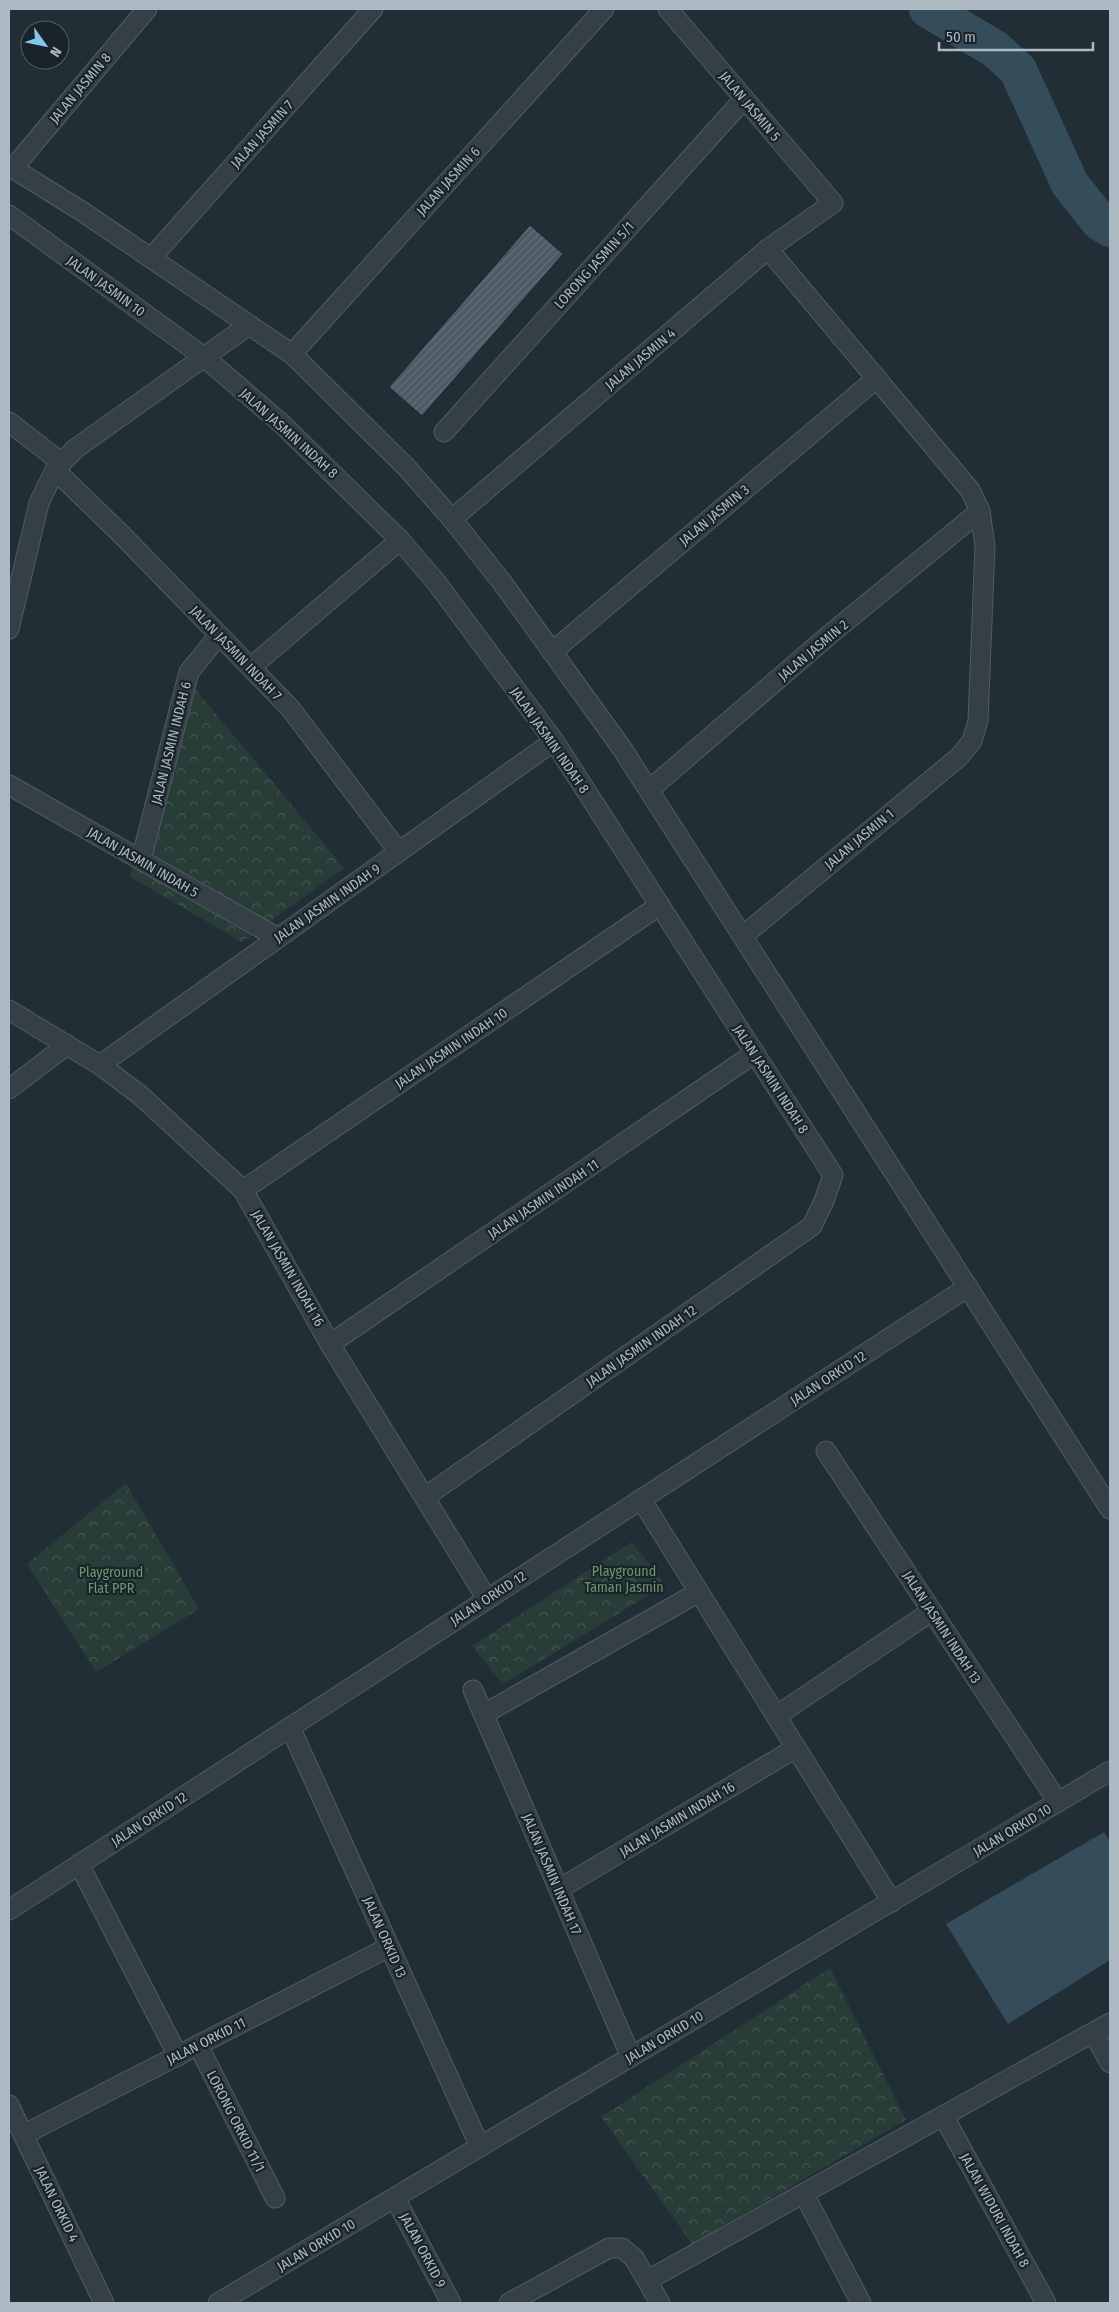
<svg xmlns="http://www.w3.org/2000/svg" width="1119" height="2312" font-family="'Fira Sans Condensed',sans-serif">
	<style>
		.park { fill: url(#park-crowns) }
		.water { fill: #354d5b }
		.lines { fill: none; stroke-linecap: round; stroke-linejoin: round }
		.river { stroke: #354d5b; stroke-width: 38 }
		.building { fill: url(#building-hatch); stroke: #1b262c }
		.minor-casing { stroke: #515d64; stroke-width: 21 }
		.minor { stroke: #343f46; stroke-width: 19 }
		.labels { text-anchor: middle; stroke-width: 4.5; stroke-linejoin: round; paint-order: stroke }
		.street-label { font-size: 14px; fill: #aebac3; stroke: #19242a }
		.park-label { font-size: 14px; fill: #6f9670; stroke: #19242a }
	</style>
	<defs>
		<pattern id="park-crowns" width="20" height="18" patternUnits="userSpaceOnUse" patternTransform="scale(1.25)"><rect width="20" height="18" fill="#283d38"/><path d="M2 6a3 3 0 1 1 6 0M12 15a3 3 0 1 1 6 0" fill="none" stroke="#455753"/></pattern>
		<pattern id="building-hatch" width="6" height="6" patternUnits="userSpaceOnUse" patternTransform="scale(1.25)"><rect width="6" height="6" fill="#4c5b64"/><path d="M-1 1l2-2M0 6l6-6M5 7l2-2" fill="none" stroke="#637079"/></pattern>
	</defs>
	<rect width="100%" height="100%" fill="#212e35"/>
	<!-- park -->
	<g class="park">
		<path d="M181,672L344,868L242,942L130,877Z"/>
		<path d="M126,1483L199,1609L96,1672L27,1564Z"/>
		<path d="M632,1542L665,1585L503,1684L472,1646Z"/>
		<path d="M830,1968L906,2120L692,2244L601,2117Z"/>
	</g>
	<!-- water -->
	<path class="water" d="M1104,1832L1110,1841V1960L1008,2024L946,1924Z"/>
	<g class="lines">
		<!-- river -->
		<path class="river" d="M928,9L995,49L1018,70L1070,184L1100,222L1110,228"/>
	</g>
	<!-- building -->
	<path class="building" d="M530,225L563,254L422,416L389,387Z"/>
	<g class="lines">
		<defs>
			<g id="minor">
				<path d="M9,166L83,212L292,354L407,468L452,519L501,581L621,747L1110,1509"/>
				<path d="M13,168L147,9"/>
				<path d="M9,215L204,357L282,424L400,540L436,582L554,741L833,1175L824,1201L812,1226L425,1497"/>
				<path d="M151,258L373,9"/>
				<path d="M292,354L604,9"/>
				<path d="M9,422L62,463"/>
				<path d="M444,432L744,99"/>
				<path d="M55,470L122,535L290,708L399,852"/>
				<path d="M452,519L768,249L833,203L668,9"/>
				<path d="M9,629L39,503L55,470L75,449L249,325"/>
				<path d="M552,652L877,378"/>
				<path d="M251,667L400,540"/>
				<path d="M9,785L278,938"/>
				<path d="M649,790L828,636L980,511"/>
				<path d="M141,860L189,672L219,635"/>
				<path d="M744,935L959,757L972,741L978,721L985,546L980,511L970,490L768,249"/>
				<path d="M9,1010L100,1065L140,1095L243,1190L330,1344L487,1599"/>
				<path d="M100,1065L554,741"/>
				<path d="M9,1089L67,1045"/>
				<path d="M243,1190L660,905"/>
				<path d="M330,1344L755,1053"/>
				<path d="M826,1451L1058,1802"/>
				<path d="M641,1499L892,1902"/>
				<path d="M473,1690L631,2057"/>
				<path d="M484,1714L699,1592"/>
				<path d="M776,1716L932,1611"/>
				<path d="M290,1727L480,2147"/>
				<path d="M79,1864L178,2056"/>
				<path d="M559,1889L796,1748"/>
				<path d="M9,1910L968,1287"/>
				<path d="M1094,2034L1110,2063"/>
				<path d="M198,2045L275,2198"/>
				<path d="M9,2105L104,2303"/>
				<path d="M944,2117L1046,2303"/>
				<path d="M23,2135L389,1947"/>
				<path d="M804,2194L861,2303"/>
				<path d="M395,2198L451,2303"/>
				<path d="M648,2280L1110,2023"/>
				<path d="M218,2303L1110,1771"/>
				<path d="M509,2303L609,2248H622L634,2258L660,2303"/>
			</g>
		</defs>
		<!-- minor casing -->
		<use href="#minor" class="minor-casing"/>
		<!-- minor -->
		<use href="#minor" class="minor"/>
	</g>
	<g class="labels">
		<!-- street labels -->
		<g class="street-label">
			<text transform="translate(80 88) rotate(-50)" y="5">JALAN JASMIN 8</text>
			<text transform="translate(750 106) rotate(50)" y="5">JALAN JASMIN 5</text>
			<text transform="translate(262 134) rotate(-48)" y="5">JALAN JASMIN 7</text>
			<text transform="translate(448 181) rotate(-48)" y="5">JALAN JASMIN 6</text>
			<text transform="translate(594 265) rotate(-48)" y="5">LORONG JASMIN 5/1</text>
			<text transform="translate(106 286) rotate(36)" y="5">JALAN JASMIN 10</text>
			<text transform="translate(640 359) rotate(-40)" y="5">JALAN JASMIN 4</text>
			<text transform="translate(289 433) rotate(42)" y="5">JALAN JASMIN INDAH 8</text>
			<text transform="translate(714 515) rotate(-40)" y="5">JALAN JASMIN 3</text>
			<text transform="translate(813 650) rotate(-40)" y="5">JALAN JASMIN 2</text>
			<text transform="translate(236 653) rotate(46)" y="5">JALAN JASMIN INDAH 7</text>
			<text transform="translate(550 740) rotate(55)" y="5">JALAN JASMIN INDAH 8</text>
			<text transform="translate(171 743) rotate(-76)" y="5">JALAN JASMIN INDAH 6</text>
			<text transform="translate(859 839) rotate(-40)" y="5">JALAN JASMIN 1</text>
			<text transform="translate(143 862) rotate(30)" y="5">JALAN JASMIN INDAH 5</text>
			<text transform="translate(327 903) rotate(-35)" y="5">JALAN JASMIN INDAH 9</text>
			<text transform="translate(451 1048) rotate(-34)" y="5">JALAN JASMIN INDAH 10</text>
			<text transform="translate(771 1079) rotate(57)" y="5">JALAN JASMIN INDAH 8</text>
			<text transform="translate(543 1199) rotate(-34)" y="5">JALAN JASMIN INDAH 11</text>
			<text transform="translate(288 1268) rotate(60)" y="5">JALAN JASMIN INDAH 16</text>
			<text transform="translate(641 1346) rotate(-35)" y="5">JALAN JASMIN INDAH 12</text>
			<text transform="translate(828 1378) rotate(-33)" y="5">JALAN ORKID 12</text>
			<text transform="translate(488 1598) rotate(-33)" y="5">JALAN ORKID 12</text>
			<text transform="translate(942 1627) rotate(57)" y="5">JALAN JASMIN INDAH 13</text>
			<text transform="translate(149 1819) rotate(-33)" y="5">JALAN ORKID 12</text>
			<text transform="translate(677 1819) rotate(-31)" y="5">JALAN JASMIN INDAH 16</text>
			<text transform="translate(1012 1830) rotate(-31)" y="5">JALAN ORKID 10</text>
			<text transform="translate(552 1874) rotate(67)" y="5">JALAN JASMIN INDAH 17</text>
			<text transform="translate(385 1937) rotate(66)" y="5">JALAN ORKID 13</text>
			<text transform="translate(664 2037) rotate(-31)" y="5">JALAN ORKID 10</text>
			<text transform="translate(206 2041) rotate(-27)" y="5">JALAN ORKID 11</text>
			<text transform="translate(236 2121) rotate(63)" y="5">LORONG ORKID 11/1</text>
			<text transform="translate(57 2204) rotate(64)" y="5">JALAN ORKID 4</text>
			<text transform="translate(995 2210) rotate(61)" y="5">JALAN WIDURI INDAH 8</text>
			<text transform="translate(316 2245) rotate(-31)" y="5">JALAN ORKID 10</text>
			<text transform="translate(423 2250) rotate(62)" y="5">JALAN ORKID 9</text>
		</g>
		<!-- park labels -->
		<g class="park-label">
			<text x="624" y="1576">Playground<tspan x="624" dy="16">Taman Jasmin</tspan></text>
			<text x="111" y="1577">Playground<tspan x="111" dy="16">Flat PPR</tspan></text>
		</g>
	</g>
	<!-- border -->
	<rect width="1119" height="2312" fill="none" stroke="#aebac3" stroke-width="20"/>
	<!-- north arrow -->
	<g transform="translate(45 45) rotate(123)"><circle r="24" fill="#19242a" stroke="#556067"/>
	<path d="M0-4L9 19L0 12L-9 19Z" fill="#85c6f1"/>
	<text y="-8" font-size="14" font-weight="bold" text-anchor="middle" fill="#aebac3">N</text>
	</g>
	<!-- scale -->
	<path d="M939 42v8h154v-8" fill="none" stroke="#aebac3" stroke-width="2.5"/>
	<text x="946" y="42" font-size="15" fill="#aebac3" stroke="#19242a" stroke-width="4" paint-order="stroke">50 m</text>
</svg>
